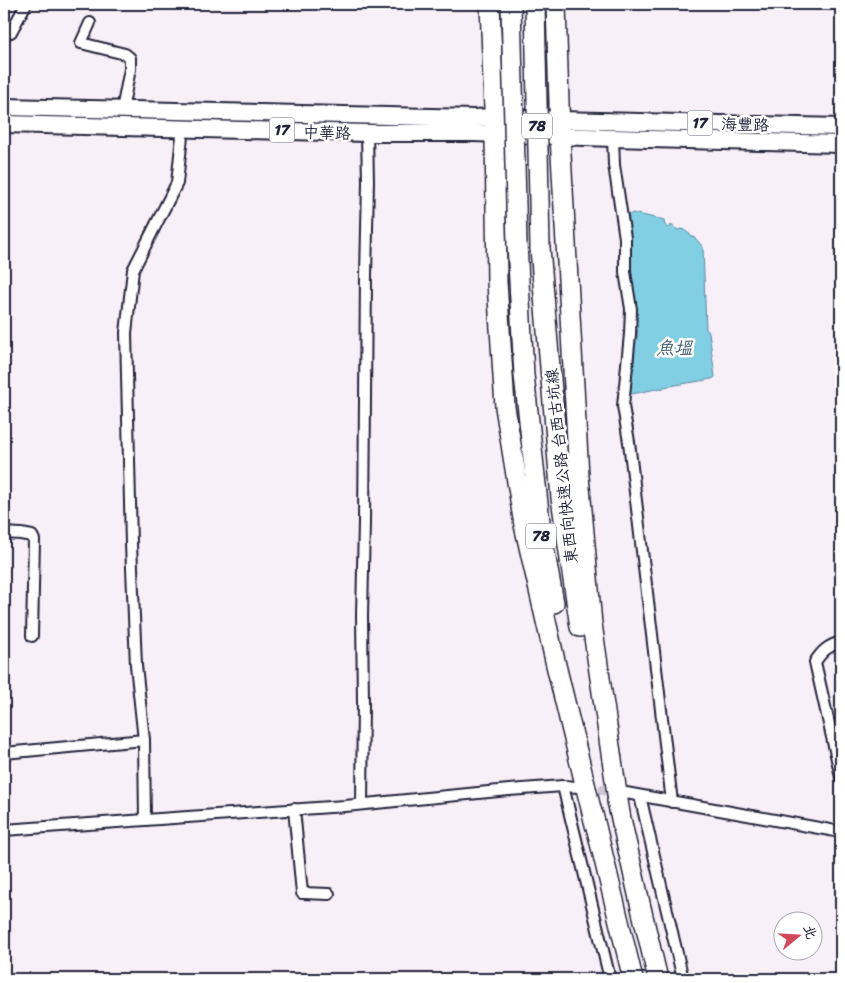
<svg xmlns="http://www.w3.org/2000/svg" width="845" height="983" font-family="Sriracha,'LXGW WenKai TC',sans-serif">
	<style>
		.water { fill: #82cee2; stroke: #5c899f }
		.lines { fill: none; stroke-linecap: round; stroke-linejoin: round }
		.street-tunnel { stroke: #cdc7d2; stroke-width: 10; stroke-dasharray: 10 5; stroke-linecap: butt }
		.street-casing { stroke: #22223b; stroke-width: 14 }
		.primary-casing { stroke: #22223b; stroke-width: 20 }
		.highway-casing { stroke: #22223b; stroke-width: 22 }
		.street { stroke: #fff; stroke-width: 10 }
		.primary { stroke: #fff; stroke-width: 16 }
		.highway { stroke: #fff; stroke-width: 19 }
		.highway-bridge-casing { stroke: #22223b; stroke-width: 22; stroke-linecap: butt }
		.highway-bridge { stroke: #fff; stroke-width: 19 }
		.labels { text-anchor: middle; stroke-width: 5; stroke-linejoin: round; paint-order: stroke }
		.shield { fill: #fff; stroke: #646476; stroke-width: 1 }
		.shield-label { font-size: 15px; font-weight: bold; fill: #22223b }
		.street-label { font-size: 16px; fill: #22223b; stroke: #fff }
		.water-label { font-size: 18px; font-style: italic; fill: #445e75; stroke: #fff }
	</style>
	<rect width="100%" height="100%" fill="#f8f0f8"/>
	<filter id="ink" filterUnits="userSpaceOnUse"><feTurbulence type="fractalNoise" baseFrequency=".02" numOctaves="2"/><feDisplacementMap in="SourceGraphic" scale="10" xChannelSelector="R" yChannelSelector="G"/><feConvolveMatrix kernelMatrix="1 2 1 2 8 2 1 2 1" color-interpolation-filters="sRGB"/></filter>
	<g filter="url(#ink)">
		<!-- water -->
		<path class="water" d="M632,213L665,220L664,223L667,228L670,227L671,225L678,230L683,229L697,240L703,247L706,329L709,332L715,377L712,379L664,387L662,389L661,388L632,394L631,393V388L632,387L631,384L633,380L631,377L634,367L635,341C639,338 637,334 638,330L636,329C637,319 634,308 633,298C631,275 629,253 626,230L630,229L628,216Z"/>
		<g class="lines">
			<!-- street-tunnel -->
			<path class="street-tunnel" d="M584,788L619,792"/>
			<defs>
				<g id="street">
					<path d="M90,23L81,43L125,54L130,58V69L122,110"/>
					<path d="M4,34L11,32L26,4"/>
					<path d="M613,138L614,165L625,238V272L631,309L630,334L623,406L629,442L672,802"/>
					<path d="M4,533L21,534L32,536L34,540L32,636"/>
					<path d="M841,642C829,645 822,651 815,662L841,777"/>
					<path d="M4,753L144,740"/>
					<path d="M563,786L610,979"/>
					<path d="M626,793L841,832"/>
					<path d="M640,796L683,979"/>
					<path d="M362,804L363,702L362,615L364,523L366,276L368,182L367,133"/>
					<path d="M294,809L302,893L329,894"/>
					<path d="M145,820L144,740L136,665L131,544L126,333L133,270L177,183L183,127"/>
					<path d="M4,830L345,806L509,790L563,786L578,787"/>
				</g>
				<g id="primary">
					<path d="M4,107L474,118L494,117L560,120L841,127"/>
					<path d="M4,124L367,133H473L613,138L841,144"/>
				</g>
				<g id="highway">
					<path d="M490,4L495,134L497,282L505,407L524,525L556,665L595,825"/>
					<path d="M556,4L560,136L579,476L592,624L620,814"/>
					<path d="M517,244L524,375L541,531L554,603"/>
					<path d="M540,248L561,498L580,627"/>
					<path d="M617,801L642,912L658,979"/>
					<path d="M593,814L633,979"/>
				</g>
			</defs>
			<!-- street casing -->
			<use href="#street" class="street-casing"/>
			<!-- primary casing -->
			<use href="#primary" class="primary-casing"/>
			<!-- highway casing -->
			<use href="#highway" class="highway-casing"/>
			<!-- street -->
			<use href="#street" class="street"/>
			<!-- primary -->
			<use href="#primary" class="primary"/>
			<!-- highway -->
			<use href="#highway" class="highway"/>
			<defs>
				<g id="highway-bridge">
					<path d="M511,4L517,244"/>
					<path d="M535,4L540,248"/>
				</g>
			</defs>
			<!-- highway-bridge casing -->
			<use href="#highway-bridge" class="highway-bridge-casing"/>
			<!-- highway-bridge -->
			<use href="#highway-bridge" class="highway-bridge"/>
		</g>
	</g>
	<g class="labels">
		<!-- shield labels -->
		<g class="shield">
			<rect x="687.5" y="110.5" width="25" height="25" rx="4"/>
			<rect x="522" y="113.5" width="30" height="25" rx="4"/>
			<rect x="269.5" y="117.5" width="25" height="25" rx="4"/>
			<rect x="526" y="523.5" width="30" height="25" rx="4"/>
		</g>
		<g class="shield-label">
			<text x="700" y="128">17</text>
			<text x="537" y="131">78</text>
			<text x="282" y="135">17</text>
			<text x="541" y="541">78</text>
		</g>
		<!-- street labels -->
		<g class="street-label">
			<text transform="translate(745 124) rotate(1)" y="6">海豐路</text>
			<text transform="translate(327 132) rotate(2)" y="6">中華路</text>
			<text transform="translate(561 466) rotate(-96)" y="6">東西向快速公路 台西古坑線</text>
		</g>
		<!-- water labels -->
		<g class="water-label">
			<text x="674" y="354">魚塭</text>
		</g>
	</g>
	<!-- margin -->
	<rect width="845" height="983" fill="none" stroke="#fff" stroke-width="20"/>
	<rect x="10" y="10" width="825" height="963" fill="none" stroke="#22223b" stroke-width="2" filter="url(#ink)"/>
	<!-- north arrow -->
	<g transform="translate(798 936) rotate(72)"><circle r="24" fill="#ffffff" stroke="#a7a7b1"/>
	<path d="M0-4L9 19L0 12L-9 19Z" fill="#d1495b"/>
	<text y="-8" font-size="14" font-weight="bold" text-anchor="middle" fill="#22223b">北</text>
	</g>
</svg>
